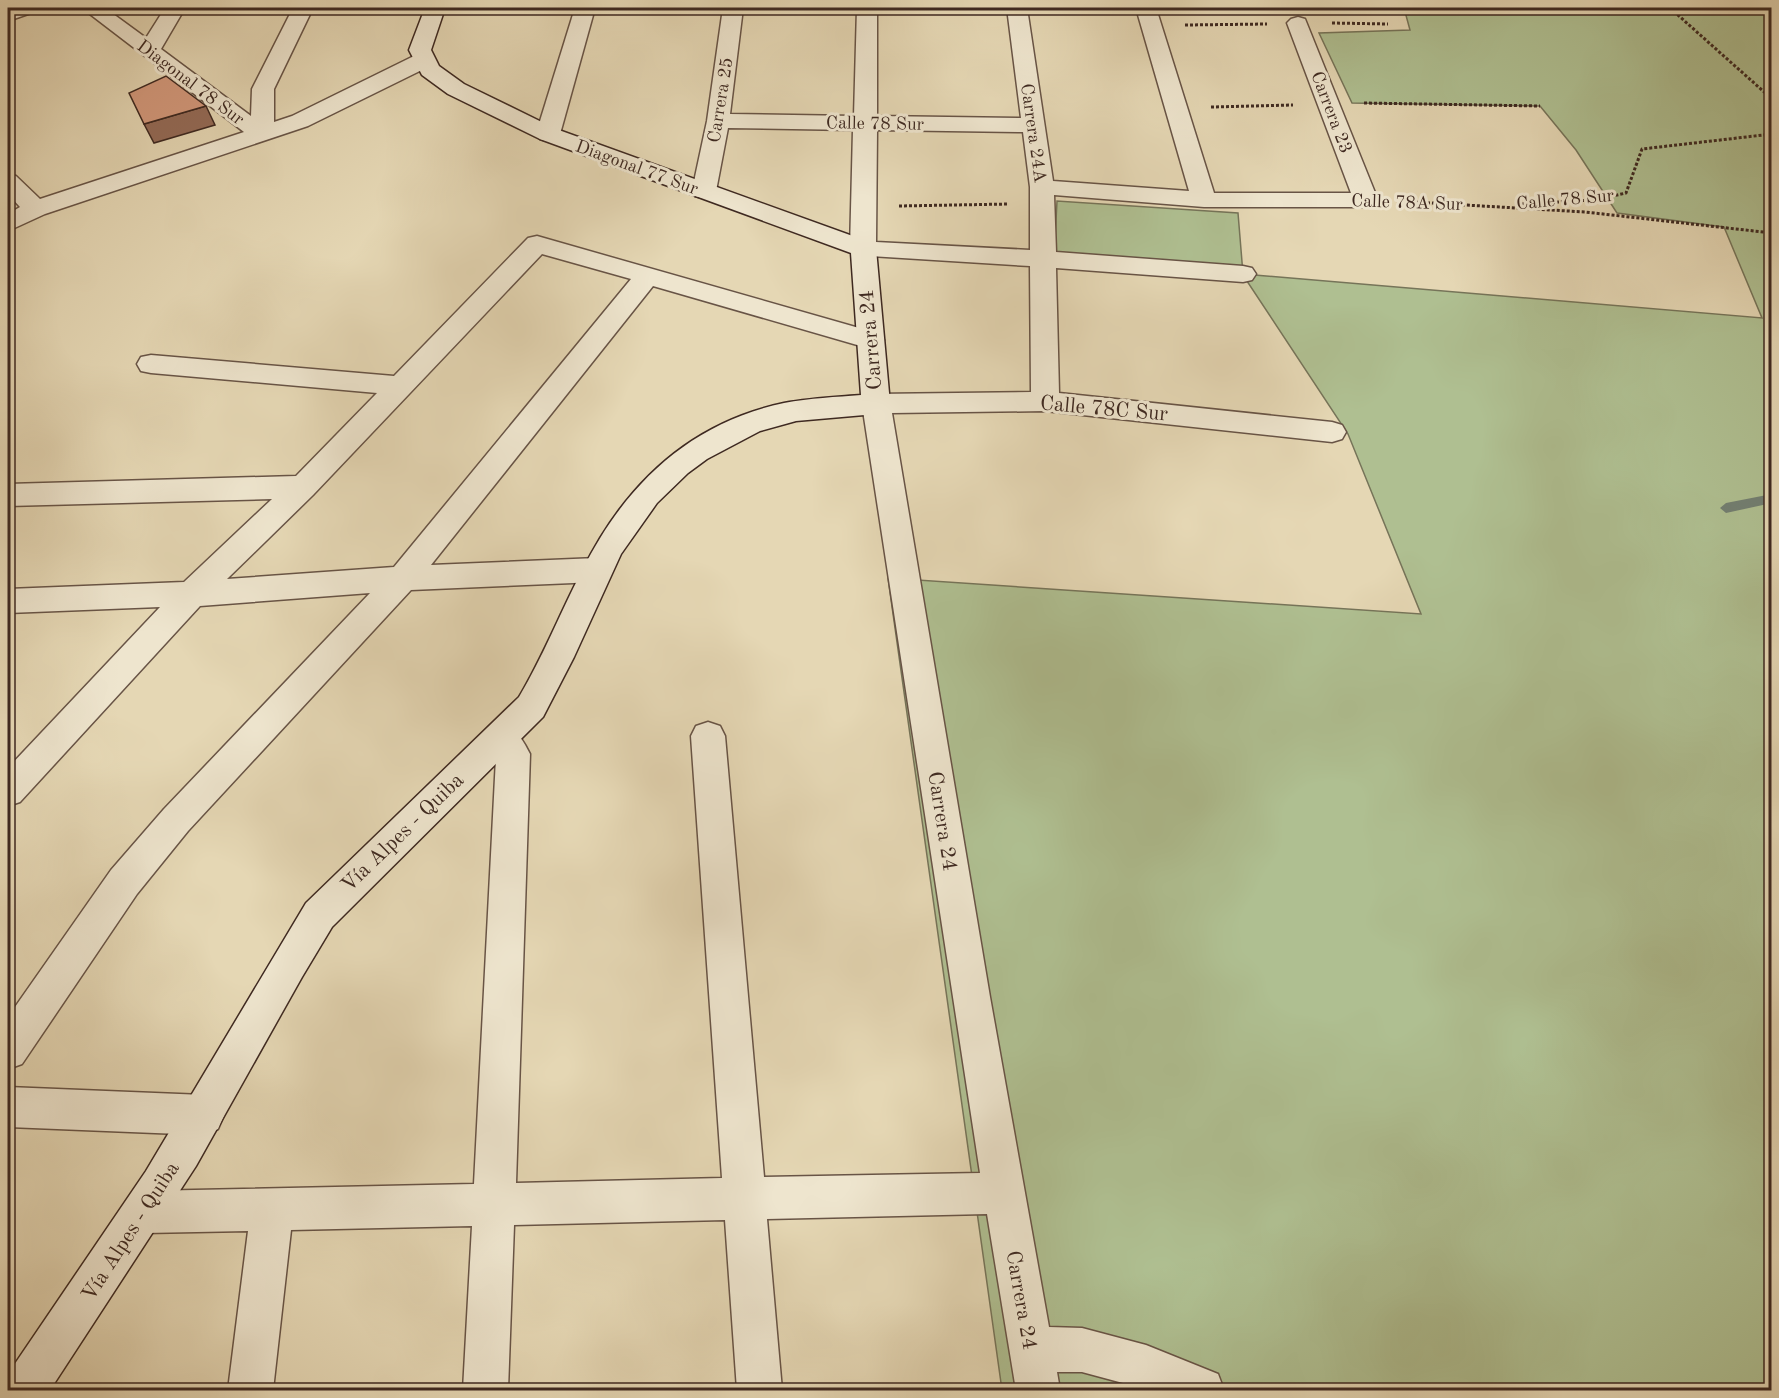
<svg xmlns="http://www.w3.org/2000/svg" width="1779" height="1398" font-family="'Old Standard TT',serif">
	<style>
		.green { fill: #afbf91; stroke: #767459; stroke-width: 1.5 }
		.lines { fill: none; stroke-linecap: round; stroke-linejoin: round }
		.stream { fill: #738073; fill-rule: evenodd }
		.street-casing { stroke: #685446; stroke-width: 3 }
		.secondary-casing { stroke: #3e2921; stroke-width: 3 }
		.path { stroke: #3e2921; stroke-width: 3; stroke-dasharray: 3 2; stroke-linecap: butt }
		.street { fill: #eee5ce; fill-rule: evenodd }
		.secondary { fill: #eee5ce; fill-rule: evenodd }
		.shaded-wall { fill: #946b57; stroke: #3e2921; stroke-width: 1.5 }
		.building { fill: #d3997c; stroke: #3e2921; stroke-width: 1.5 }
		.labels { text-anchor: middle; stroke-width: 6; stroke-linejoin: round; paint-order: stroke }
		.far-street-label { font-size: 18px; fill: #3e2921; stroke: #eee5ce }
		.street-label { font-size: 21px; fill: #3e2921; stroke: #eee5ce }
	</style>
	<rect width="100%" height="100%" fill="#e5d7b4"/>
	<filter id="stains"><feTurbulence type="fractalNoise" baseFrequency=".00333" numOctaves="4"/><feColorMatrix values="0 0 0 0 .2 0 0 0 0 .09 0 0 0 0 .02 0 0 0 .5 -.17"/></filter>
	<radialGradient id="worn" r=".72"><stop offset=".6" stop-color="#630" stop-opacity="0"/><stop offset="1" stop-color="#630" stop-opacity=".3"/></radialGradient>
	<!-- green -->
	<path class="green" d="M1404,8H1771V1390H1002L888,578L1421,614L1348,434L1243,275L1054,260L1057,201L1238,213L1243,274L1762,318L1724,227L1617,213L1576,150L1540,106L1352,103L1319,33L1410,30Z"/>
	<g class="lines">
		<!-- stream -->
		<path class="stream" d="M1772,494V503L1726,513L1720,508L1726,503Z"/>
		<defs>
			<g id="street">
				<path d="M8,8H37L34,12L8,21Z"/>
				<path d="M82,8H105L146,38L165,8H185L161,49L251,116L252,89L293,8H313L274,89V122L292,116L416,55L424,53L432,55L435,60L432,65L308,126L45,214L8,231V214L20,207L8,194V174L16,176L40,199L244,132Z"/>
				<path d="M575,8H595L560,134L556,139L548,141L540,139L536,134Z"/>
				<path d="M723,8H743L730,114L854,116L857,8H877V116L1021,118L1007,8H1027L1053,181L1189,191L1136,8H1156L1214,193H1351L1287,23L1291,19L1298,17L1305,19L1378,200L1375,205L1366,207H1204L1054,195L1056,252L1243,266L1252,268L1256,274L1252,280L1243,282L1056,268L1059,393L1332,422L1342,425L1346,432L1342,439L1332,442L1045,411L892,413L990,997L1049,1327L1082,1328L1146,1345L1218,1374L1224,1390H1149L1082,1372H1057L1060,1390H1016L987,1214L767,1219L782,1390H737L725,1220L514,1225L508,1390H463L472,1226L291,1230L273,1390H228L248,1231L145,1233L130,1227L124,1212L130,1197L145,1191L474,1184L496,758L483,738L488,728C511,720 520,734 530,754L516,1183L722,1178L691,736L696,726L708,722L720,726L725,736L764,1177L980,1173L862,404L866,397L876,394L1031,392L1030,266L854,255L850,249L853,130L728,128L716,191L713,196L704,198L695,196L692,191L707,121ZM877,130L1023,132L1030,187V250L876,242Z"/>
				<path d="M537,236L880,334L884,340L880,346L871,349L653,286L431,565L597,558L608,562L612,570L608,578L597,582L411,590L188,831L137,894L22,1064L8,1069V1017L111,870L164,809L370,593L200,606L20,802L8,806V768L160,607L8,613V589L184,582L272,499L8,506V484L296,476L377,393L151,373L141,371L137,364L141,357L151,355L394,376L528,238ZM542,254L631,279L394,567L227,579L313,495Z"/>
				<path d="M8,1087L204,1095L218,1101L224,1115L218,1129L204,1135L8,1127Z"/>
			</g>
			<path id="secondary" d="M425,8H445L431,50L439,66L464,84L556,129L872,243L876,249L890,404L886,411L876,414L796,421L760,431L707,459L688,473L657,503L621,554L574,657L543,717L332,927L302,977L196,1166L50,1390H8V1374L146,1171L306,903L519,697C543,657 560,613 582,571C624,486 689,423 784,403C810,398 836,397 861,395L851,253L540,139L448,94L422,75L409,50Z"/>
		</defs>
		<!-- street casing -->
		<use href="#street" class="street-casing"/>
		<!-- secondary casing -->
		<use href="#secondary" class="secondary-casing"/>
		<!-- path -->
		<g class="path">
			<path d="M1670,8L1772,99"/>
			<path d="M1332,23L1388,24"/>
			<path d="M1185,25L1267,24"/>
			<path d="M1364,103L1540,106"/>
			<path d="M1211,107L1293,105"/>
			<path d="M1397,201L1585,212L1772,233"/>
			<path d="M1521,204L1595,200L1626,193L1642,149L1772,134"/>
			<path d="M899,206L1009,204"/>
		</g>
		<!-- street -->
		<use href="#street" class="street"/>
		<!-- secondary -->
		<use href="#secondary" class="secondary"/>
	</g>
	<!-- shaded-wall -->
	<path class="shaded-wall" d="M206,106L215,125L154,143L144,124Z"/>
	<!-- building -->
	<path class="building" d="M166,76L206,106L144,124L129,93Z"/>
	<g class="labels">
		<!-- far-street labels -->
		<g class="far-street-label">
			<text transform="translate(191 82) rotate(37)" y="6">Diagonal 78 Sur</text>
			<text transform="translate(720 100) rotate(-81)" y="6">Carrera 25</text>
			<text transform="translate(1332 112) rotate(69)" y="6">Carrera 23</text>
			<text transform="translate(875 123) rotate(1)" y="6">Calle 78 Sur</text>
			<text transform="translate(1034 133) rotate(82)" y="6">Carrera 24A</text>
			<text transform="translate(637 167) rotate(20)" y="6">Diagonal 77 Sur</text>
			<text transform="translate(1565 199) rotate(-5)" y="6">Calle 78 Sur</text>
			<text transform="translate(1407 202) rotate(2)" y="6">Calle 78A Sur</text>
		</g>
		<!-- street labels -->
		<g class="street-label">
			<text transform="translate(870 340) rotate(-95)" y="7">Carrera 24</text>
			<text transform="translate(1104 408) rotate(5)" y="7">Calle 78C Sur</text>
			<text transform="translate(943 821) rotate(81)" y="7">Carrera 24</text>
			<text transform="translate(402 832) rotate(-44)" y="7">Vía Alpes - Quiba</text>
			<text transform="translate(130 1231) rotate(-57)" y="7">Vía Alpes - Quiba</text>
			<text transform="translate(1022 1300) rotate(80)" y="7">Carrera 24</text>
		</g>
	</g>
	<!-- margin -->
	<rect width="1779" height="1398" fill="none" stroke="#e5d7b4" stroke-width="30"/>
	<rect x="9" y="9" width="1761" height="1380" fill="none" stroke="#3e2921" stroke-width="3"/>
	<rect x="15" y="15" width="1749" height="1368" fill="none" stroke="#3e2921" stroke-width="1.5"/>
	<rect width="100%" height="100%" filter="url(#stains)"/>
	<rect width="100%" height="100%" fill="url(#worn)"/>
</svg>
